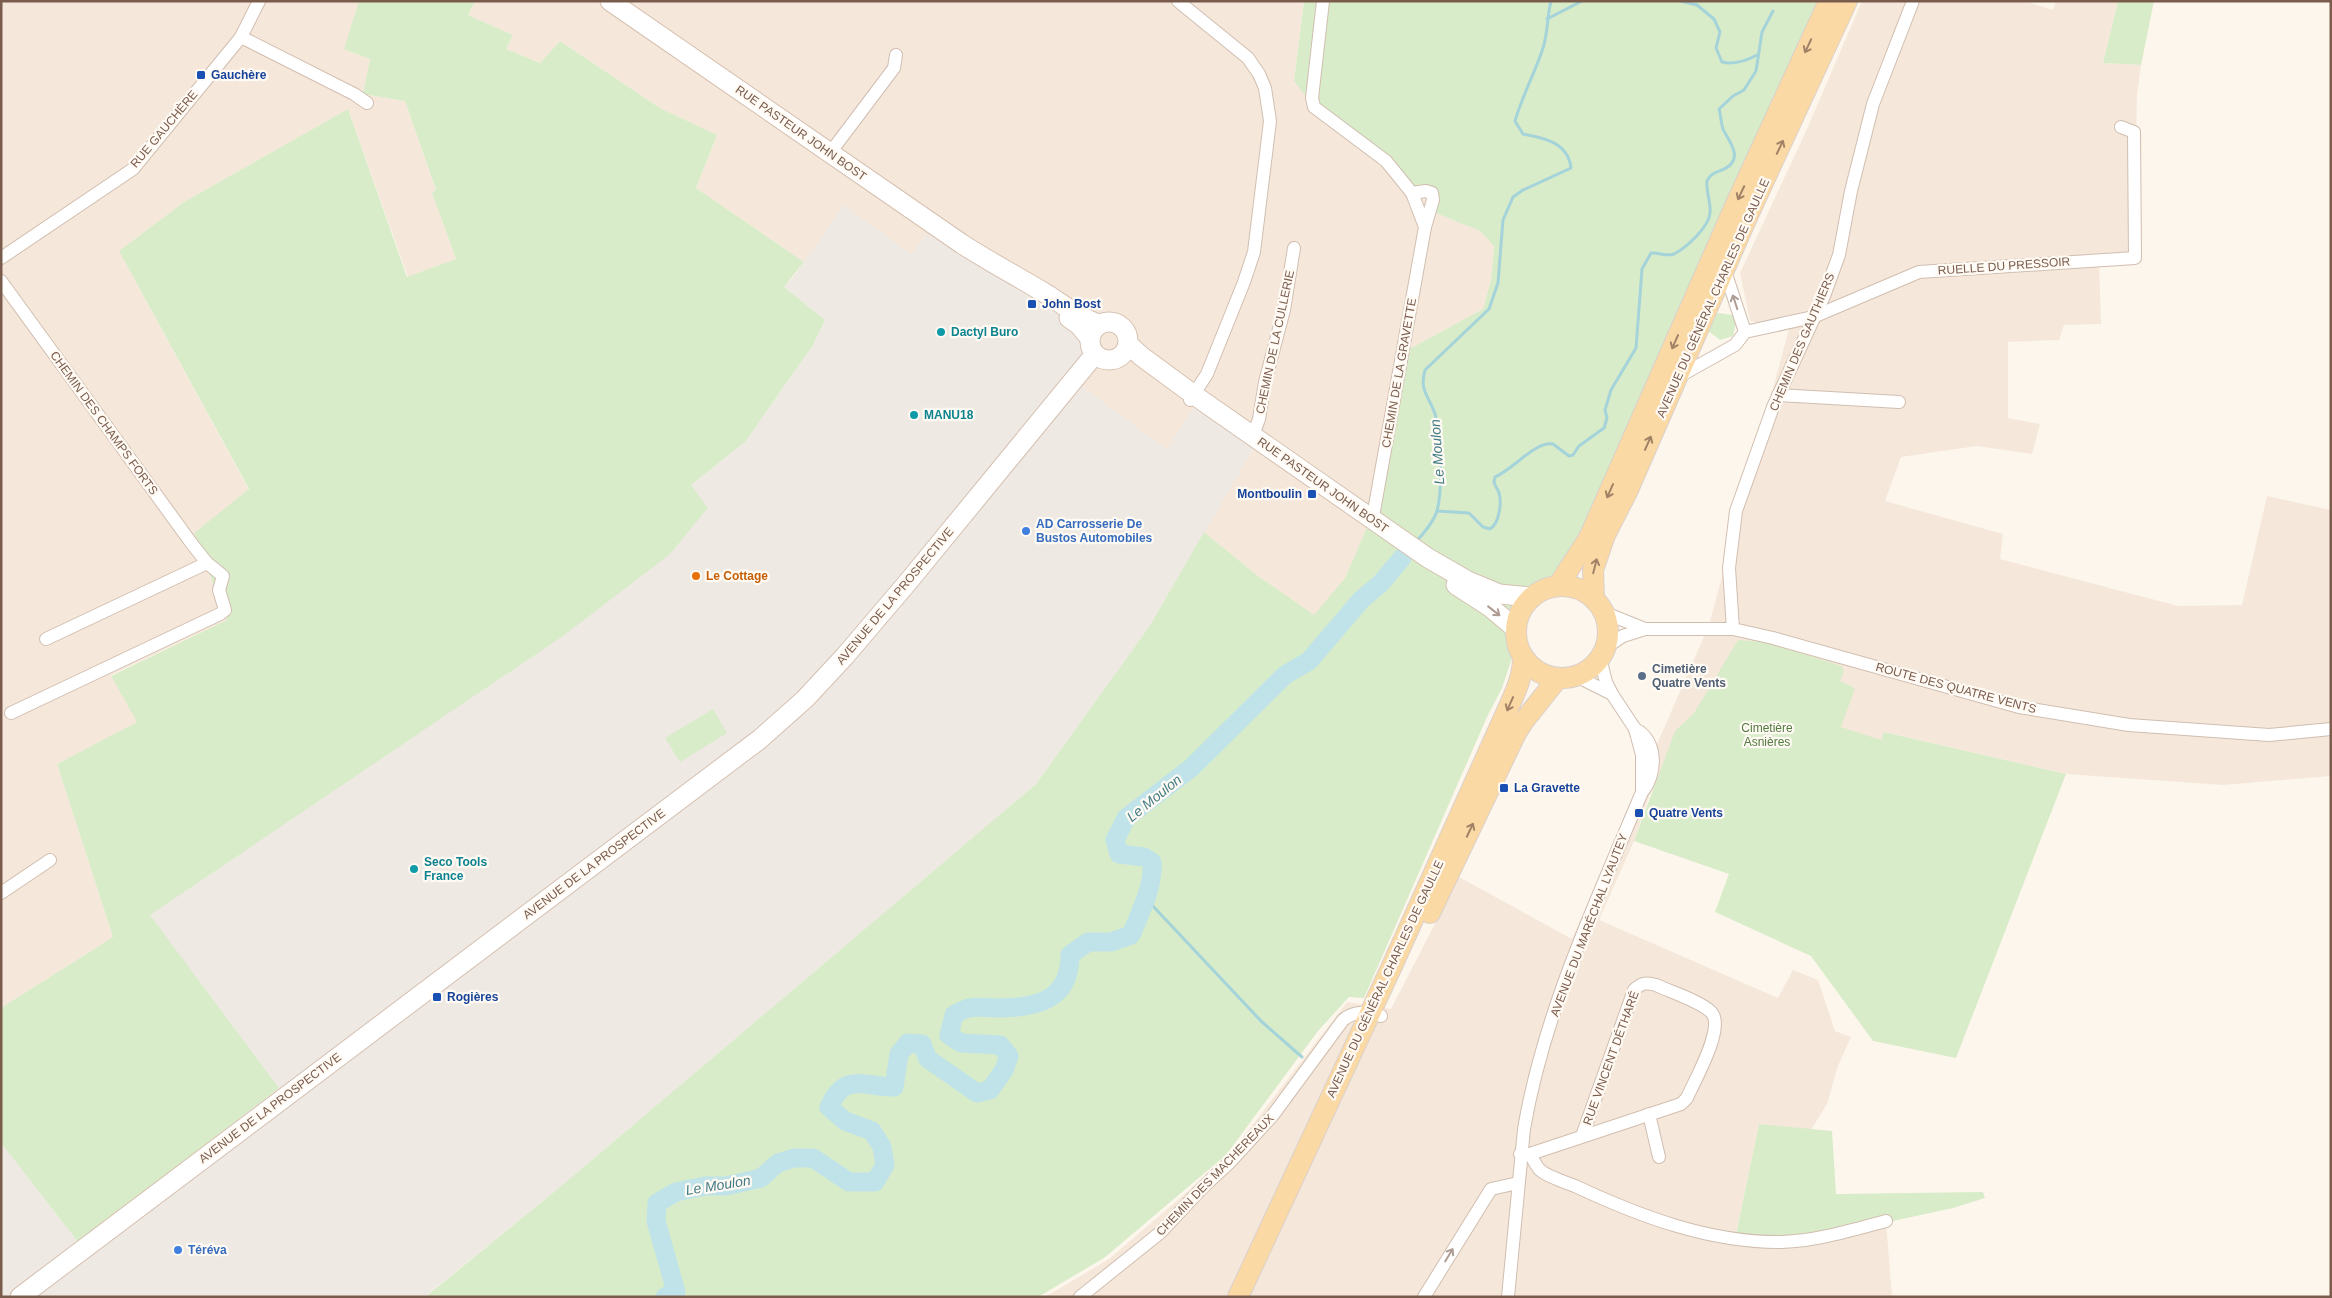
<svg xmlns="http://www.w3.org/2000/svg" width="2332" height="1298" font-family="Helvetica,sans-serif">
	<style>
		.residential { fill: #f5e8da }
		.industrial { fill: #efe9e4 }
		.green { fill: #d8ecc9 }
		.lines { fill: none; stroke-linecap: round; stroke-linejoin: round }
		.stream { stroke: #a5d3da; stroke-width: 3 }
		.river { stroke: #bfe3e8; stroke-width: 19 }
		.street-casing { stroke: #d1beb0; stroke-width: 14 }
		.secondary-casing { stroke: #d6c0b0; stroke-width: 21 }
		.primary-casing { stroke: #dad1cd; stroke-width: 22 }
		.street { stroke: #fff; stroke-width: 12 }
		.secondary { stroke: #fff; stroke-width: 19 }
		.primary { stroke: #fbd9a5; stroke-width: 20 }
		.oneway { stroke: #a18267 }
		.oneway2 { stroke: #af9d94 }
		.transit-dot { fill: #1a4fb4; stroke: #fffaf3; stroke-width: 2 }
		.culture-dot { fill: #0f9aa8; stroke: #fffaf3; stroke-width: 2 }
		.shop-dot { fill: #3f7fe0; stroke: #fffaf3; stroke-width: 2 }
		.food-dot { fill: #e8710a; stroke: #fffaf3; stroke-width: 2 }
		.service-dot { fill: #5c6f8a; stroke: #fffaf3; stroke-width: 2 }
		.labels { text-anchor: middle; stroke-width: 4.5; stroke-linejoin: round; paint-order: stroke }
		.transit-label { font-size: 12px; font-weight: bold; fill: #164399; stroke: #fffaf3; text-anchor: start }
		.street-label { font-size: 12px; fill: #7a5c4d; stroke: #fffaf3 }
		.culture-label { font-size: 12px; font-weight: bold; fill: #0d838f; stroke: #fffaf3; text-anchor: start }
		.shop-label { font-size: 12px; font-weight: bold; fill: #366cbe; stroke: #fffaf3; text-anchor: start }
		.food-label { font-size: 12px; font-weight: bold; fill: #c56008; stroke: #fffaf3; text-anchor: start }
		.service-label { font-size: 12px; font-weight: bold; fill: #4e5e75; stroke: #fffaf3; text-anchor: start }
		.park-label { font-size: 12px; fill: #537a41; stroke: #fffaf3 }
		.water-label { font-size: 14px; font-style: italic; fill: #437c86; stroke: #fffaf3 }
	</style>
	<rect width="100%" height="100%" fill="#fdf6ec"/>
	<!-- residential -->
	<g class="residential">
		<path d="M1,1H359L345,49L370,59L363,94L405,101L436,191L432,193L456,259L408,277L348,109L184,202L119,251L249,490L194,533L227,620L111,675L138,722L57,764L113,937L1,1008Z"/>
		<path d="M475,1H1304L1294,82L1426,191L1431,211L1480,231L1494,245L1491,280L1483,309L1404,352L1374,511L1345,578L1314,616L1258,576L1204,532L1254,448L1194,406L1167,450L1080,385L1107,349L932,228L911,254L844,206L804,262L696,188L717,135L660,108L560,41L540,63L506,49L513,35L468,15Z"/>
		<path d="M1862,1H2025L2053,10L2056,1H2118L2103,63L2141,65L2137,95L2134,257L2099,260L2101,324L2064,325L2059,340L2008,342V418L2040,424L2032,454L1977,446L1901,457L1885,501L2003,534L2000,559L2178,606L2242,605L2267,496L2331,510V776L2223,785L2066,774L1885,732L1881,740L1653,785L1634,841L1599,920L1778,998L1793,970L1818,980L1835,1031L1851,1037L1838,1066L1827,1104L1811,1130L1759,1124L1735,1238L1886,1221L1892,1297H1045L1109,1259L1228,1157L1347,1002L1391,1009L1459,877L1572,939L1709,625L1789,329L1750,321L1740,273L1807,129Z"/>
	</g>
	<!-- industrial -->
	<path class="industrial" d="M844,205L911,254L932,228L1107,349L1080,385L1167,450L1194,406L1254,448L1149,627L1036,784L554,1192L424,1297H1V1143L78,1242L279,1088L149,915L562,636L691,485L745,442L813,345L825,320L784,287L794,276Z"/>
	<!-- green -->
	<g class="green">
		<path d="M359,1H475L468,15L513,35L506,49L540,63L560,41L660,108L717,135L696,188L804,262L784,287L825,320L813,345L745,442L691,485L708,508L669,555L563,636L150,915L279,1088L78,1242L1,1143V1008L113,937L57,764L137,722L111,676L227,620L194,533L249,489L119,251L184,202L348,109L407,277L456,259L432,193L436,190L405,101L363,94L370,59L344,49Z"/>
		<path d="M1304,1H1829L1558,586C1552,587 1543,587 1538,590C1521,602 1515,621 1516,640L1507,646L1512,658L1502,688L1487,717L1364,998L1349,997L1318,1031L1226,1155L1104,1258L1038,1297H425L554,1192L1036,784L1149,627L1204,532L1258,576L1314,615L1345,578L1374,511L1404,352L1483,309L1491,280L1494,246L1480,231L1431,211L1433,200L1407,185L1314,107L1294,81Z"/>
		<path d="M2118,1H2154L2141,65L2103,63Z"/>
		<path d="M1719,313L1732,315L1736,323L1733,336L1720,340L1708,331L1714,315Z"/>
		<path d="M1738,640L1765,642L1842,666L1844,672L1840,681L1855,688L1841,727L1881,740L1884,732L2066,774L1956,1058L1873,1041L1811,956L1715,912L1729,874L1634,841L1675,731L1694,713Z"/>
		<path d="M713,709L727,733L680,762L665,738Z"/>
		<path d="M1759,1124L1832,1131L1836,1194L1983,1192L1985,1198L1953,1208L1842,1232L1735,1239Z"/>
	</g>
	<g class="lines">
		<!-- stream -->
		<g class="stream">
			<path d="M1681,1L1697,5L1714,19L1720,32L1716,48L1722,62C1735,65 1746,61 1757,55"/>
			<path d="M1547,19L1582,1"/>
			<path d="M1437,511L1469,513L1483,527L1490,529C1499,524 1502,503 1499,493C1498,489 1495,487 1494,482L1495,477C1514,469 1535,441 1553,444L1569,456L1573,455L1579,446L1604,428L1607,418L1605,410L1611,390L1636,348L1642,269L1651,253C1659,252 1666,257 1674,254C1686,248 1709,227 1710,213C1711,202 1706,192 1707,181C1712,170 1721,173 1729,166C1742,155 1728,140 1723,129C1721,123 1721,116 1719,109L1733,96L1744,90L1756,71L1762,32L1773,11"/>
			<path d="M1415,543C1423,534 1433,523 1437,511C1443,489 1441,435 1435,414C1429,396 1419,391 1425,370L1489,309L1498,283L1503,220L1513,197L1523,190L1571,168C1568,142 1544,138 1523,134L1515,121C1522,96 1535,73 1543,48C1548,33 1547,16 1551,1"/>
			<path d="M1402,558L1408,551"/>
			<path d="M1145,901L1151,904L1261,1021L1302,1057"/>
		</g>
		<!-- river -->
		<path class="river" d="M665,1297L676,1292L656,1221L657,1203L676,1192L705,1186H726L761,1178L778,1163L794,1158H813L849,1182H875L885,1165L882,1147L872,1131L845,1121L829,1107C845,1071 864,1087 894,1087L899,1054L908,1043L922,1044L928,1059L977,1093L990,1090L1004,1070L1009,1056L1000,1045L961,1043L949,1035L954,1015C959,1012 964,1009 969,1008C977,1006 988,1008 996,1008C1036,1008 1070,1001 1070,955L1088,942H1111L1131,935C1140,913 1154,886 1152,862L1144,857L1119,854L1115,840L1126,818L1191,768L1285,675L1309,661L1361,600L1381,583L1402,558"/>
		<defs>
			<g id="street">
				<path d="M1178,1L1248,58L1259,74L1265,88L1270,121L1254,252L1244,282L1207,374L1190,400"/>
				<path d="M1323,1L1312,98L1314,107L1386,161L1412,193L1425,227L1374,511L1370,519"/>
				<path d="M241,37L354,94L367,103"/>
				<path d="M830,153L894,68L896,55"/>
				<path d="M1412,193L1426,191L1432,193L1433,200L1425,227"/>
				<path d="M1,258L133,169L241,37L259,1"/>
				<path d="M1725,271L1745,332"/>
				<path d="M1,281L192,544L207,563L223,576L219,590L225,610L220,614L11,713"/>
				<path d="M1745,332L1813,317L1919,272L2135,258L2134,132L2121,127"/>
				<path d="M1678,377L1735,345L1745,332"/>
				<path d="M1778,395L1899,402"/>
				<path d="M1253,435L1259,419L1265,382L1284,310L1294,248"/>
				<path d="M1603,612L1645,629"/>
				<path d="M1733,629L1729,568L1736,511L1773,407L1824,296L1839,255L1851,191L1873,104L1913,1"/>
				<path d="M46,639L207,563"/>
				<path d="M1606,647L1623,636L1645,629H1733L1773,638L2019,707L2129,725L2269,735L2331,729"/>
				<path d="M1600,658L1606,682L1612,694L1639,735"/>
				<path d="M1576,676L1612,694"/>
				<path d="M1635,729L1642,755V792"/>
				<path d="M1,893L50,860"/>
				<path d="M1649,1114L1659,1157"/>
				<path d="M1520,1154H1530L1681,1104L1687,1098C1694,1081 1726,1027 1711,1012C1700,1001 1671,992 1656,985C1646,982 1641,983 1634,990L1582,1136"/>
				<path d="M1530,1154C1533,1159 1536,1166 1540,1170C1548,1177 1565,1182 1575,1186C1639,1216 1710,1243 1782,1242C1817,1241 1852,1230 1886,1221"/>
				<path d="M1080,1297L1161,1232L1203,1187L1231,1161L1273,1115L1343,1020C1355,1010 1367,1012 1381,1016"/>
				<path d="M1424,1297L1491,1189L1518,1183"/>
				<path d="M1508,1297L1524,1129C1544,1012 1596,902 1642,792C1657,775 1658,740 1635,729"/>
			</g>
			<g id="secondary">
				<path d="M610,1L962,244C990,262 1020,278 1048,295C1065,306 1079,317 1098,324"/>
				<path d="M1069,318L1079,325L1090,338"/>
				<circle cx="1109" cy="341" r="19"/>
				<path d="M1128,344L1141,356L1194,395L1428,558L1468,581L1499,594L1531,597"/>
				<path d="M1456,585L1490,607L1515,628"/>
				<path d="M20,1297L760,739L805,699L845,656L908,582L1095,354"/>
			</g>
			<g id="primary">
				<circle cx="1562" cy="632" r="46"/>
				<path d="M1558,586L1589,538L1735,206L1829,1"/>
				<path d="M1594,599L1593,570L1605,535L1627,492L1748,215L1847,1"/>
				<path d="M1430,913L1516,733L1523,722L1558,678"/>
				<path d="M1238,1297L1392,966L1506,713C1514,695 1523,678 1523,658"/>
			</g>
		</defs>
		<!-- street casing -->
		<use href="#street" class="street-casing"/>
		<!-- secondary casing -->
		<use href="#secondary" class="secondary-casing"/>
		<!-- primary casing -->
		<use href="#primary" class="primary-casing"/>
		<!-- street -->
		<use href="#street" class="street"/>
		<!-- secondary -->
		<use href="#secondary" class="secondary"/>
		<!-- primary -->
		<use href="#primary" class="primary"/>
	</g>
	<!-- one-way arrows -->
	<defs><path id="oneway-shaft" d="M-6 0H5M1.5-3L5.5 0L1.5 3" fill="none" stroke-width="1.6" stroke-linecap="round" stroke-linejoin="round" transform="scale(1.25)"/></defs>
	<g class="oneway">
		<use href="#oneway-shaft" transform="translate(1808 46) rotate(115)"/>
		<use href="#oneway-shaft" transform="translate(1780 147) rotate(-65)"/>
		<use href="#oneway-shaft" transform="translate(1741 193) rotate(115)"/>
		<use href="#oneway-shaft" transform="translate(1675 342) rotate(114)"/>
		<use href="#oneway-shaft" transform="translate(1648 443) rotate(-66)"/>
		<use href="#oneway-shaft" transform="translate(1610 491) rotate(114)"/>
		<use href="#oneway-shaft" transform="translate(1595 566) rotate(-76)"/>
		<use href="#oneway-shaft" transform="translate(1510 704) rotate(114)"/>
		<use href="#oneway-shaft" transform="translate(1470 830) rotate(-65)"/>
	</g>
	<g class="oneway2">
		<use href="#oneway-shaft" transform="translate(1735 302) rotate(-108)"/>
		<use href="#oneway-shaft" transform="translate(1494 611) rotate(38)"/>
		<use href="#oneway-shaft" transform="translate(1449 1255) rotate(-59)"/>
	</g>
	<!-- markers -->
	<g class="transit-dot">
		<rect x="196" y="70" width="10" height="10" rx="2.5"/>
		<rect x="1027" y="299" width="10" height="10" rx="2.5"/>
		<rect x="1307" y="489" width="10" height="10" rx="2.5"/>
		<rect x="1499" y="783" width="10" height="10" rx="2.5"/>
		<rect x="1634" y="808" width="10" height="10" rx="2.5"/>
		<rect x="432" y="992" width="10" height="10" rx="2.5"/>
	</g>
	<g class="culture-dot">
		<circle cx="941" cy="332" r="5"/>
		<circle cx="914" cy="415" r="5"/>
		<circle cx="414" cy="869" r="5"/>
	</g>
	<g class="shop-dot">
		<circle cx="1026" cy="531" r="5"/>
		<circle cx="178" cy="1250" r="5"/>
	</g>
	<circle class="food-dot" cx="696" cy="576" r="5"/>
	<circle class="service-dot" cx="1642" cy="676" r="5"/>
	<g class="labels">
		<!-- transit labels -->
		<g class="transit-label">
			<text x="211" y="79">Gauchère</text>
			<text x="1042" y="308">John Bost</text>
			<text x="1302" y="498" text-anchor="end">Montboulin</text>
			<text x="1514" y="792">La Gravette</text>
			<text x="1649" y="817">Quatre Vents</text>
			<text x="447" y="1001">Rogières</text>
		</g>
		<!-- street labels -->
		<g class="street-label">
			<text transform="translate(164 129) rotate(-50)" y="4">RUE GAUCHÈRE</text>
			<text transform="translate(801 133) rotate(35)" y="4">RUE PASTEUR JOHN BOST</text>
			<text transform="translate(2004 266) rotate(-4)" y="4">RUELLE DU PRESSOIR</text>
			<text transform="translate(1713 298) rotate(-66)" y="4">AVENUE DU GÉNÉRAL CHARLES DE GAULLE</text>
			<text transform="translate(1275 342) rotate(-78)" y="4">CHEMIN DE LA CULLERIE</text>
			<text transform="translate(1802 342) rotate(-67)" y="4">CHEMIN DES GAUTHIERS</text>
			<text transform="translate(1399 373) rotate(-80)" y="4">CHEMIN DE LA GRAVETTE</text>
			<text transform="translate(104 423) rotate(54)" y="4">CHEMIN DES CHAMPS FORTS</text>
			<text transform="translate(1323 485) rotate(35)" y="4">RUE PASTEUR JOHN BOST</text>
			<text transform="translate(895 596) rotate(-50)" y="4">AVENUE DE LA PROSPECTIVE</text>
			<text transform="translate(1956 688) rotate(15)" y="4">ROUTE DES QUATRE VENTS</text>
			<text transform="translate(594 864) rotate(-37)" y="4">AVENUE DE LA PROSPECTIVE</text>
			<text transform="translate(1589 925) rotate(-69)" y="4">AVENUE DU MARÉCHAL LYAUTEY</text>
			<text transform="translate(1385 979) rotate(-65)" y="4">AVENUE DU GÉNÉRAL CHARLES DE GAULLE</text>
			<text transform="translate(1611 1058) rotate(-70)" y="4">RUE VINCENT DÉTHARÉ</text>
			<text transform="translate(270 1108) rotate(-37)" y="4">AVENUE DE LA PROSPECTIVE</text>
			<text transform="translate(1215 1175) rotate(-46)" y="4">CHEMIN DES MACHEREAUX</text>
		</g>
		<!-- culture labels -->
		<g class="culture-label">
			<text x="951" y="336">Dactyl Buro</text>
			<text x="924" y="419">MANU18</text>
			<text x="424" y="866">Seco Tools<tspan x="424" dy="14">France</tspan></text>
		</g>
		<!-- shop labels -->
		<g class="shop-label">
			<text x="1036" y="528">AD Carrosserie De<tspan x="1036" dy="14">Bustos Automobiles</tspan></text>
			<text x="188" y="1254">Téréva</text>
		</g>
		<!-- food labels -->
		<g class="food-label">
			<text x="706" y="580">Le Cottage</text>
		</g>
		<!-- service labels -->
		<g class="service-label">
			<text x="1652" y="673">Cimetière<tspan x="1652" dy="14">Quatre Vents</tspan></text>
		</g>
		<!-- park labels -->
		<g class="park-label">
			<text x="1767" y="732">Cimetière<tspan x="1767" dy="14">Asnières</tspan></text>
		</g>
		<!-- water labels -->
		<g class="water-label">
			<text transform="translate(1437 452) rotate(-94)" y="5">Le Moulon</text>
			<text transform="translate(1154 798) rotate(-39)" y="5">Le Moulon</text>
			<text transform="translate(718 1185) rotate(-9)" y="5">Le Moulon</text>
		</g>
	</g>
	<!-- border -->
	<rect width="2332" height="1298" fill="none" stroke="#7a5c4d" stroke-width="5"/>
</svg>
